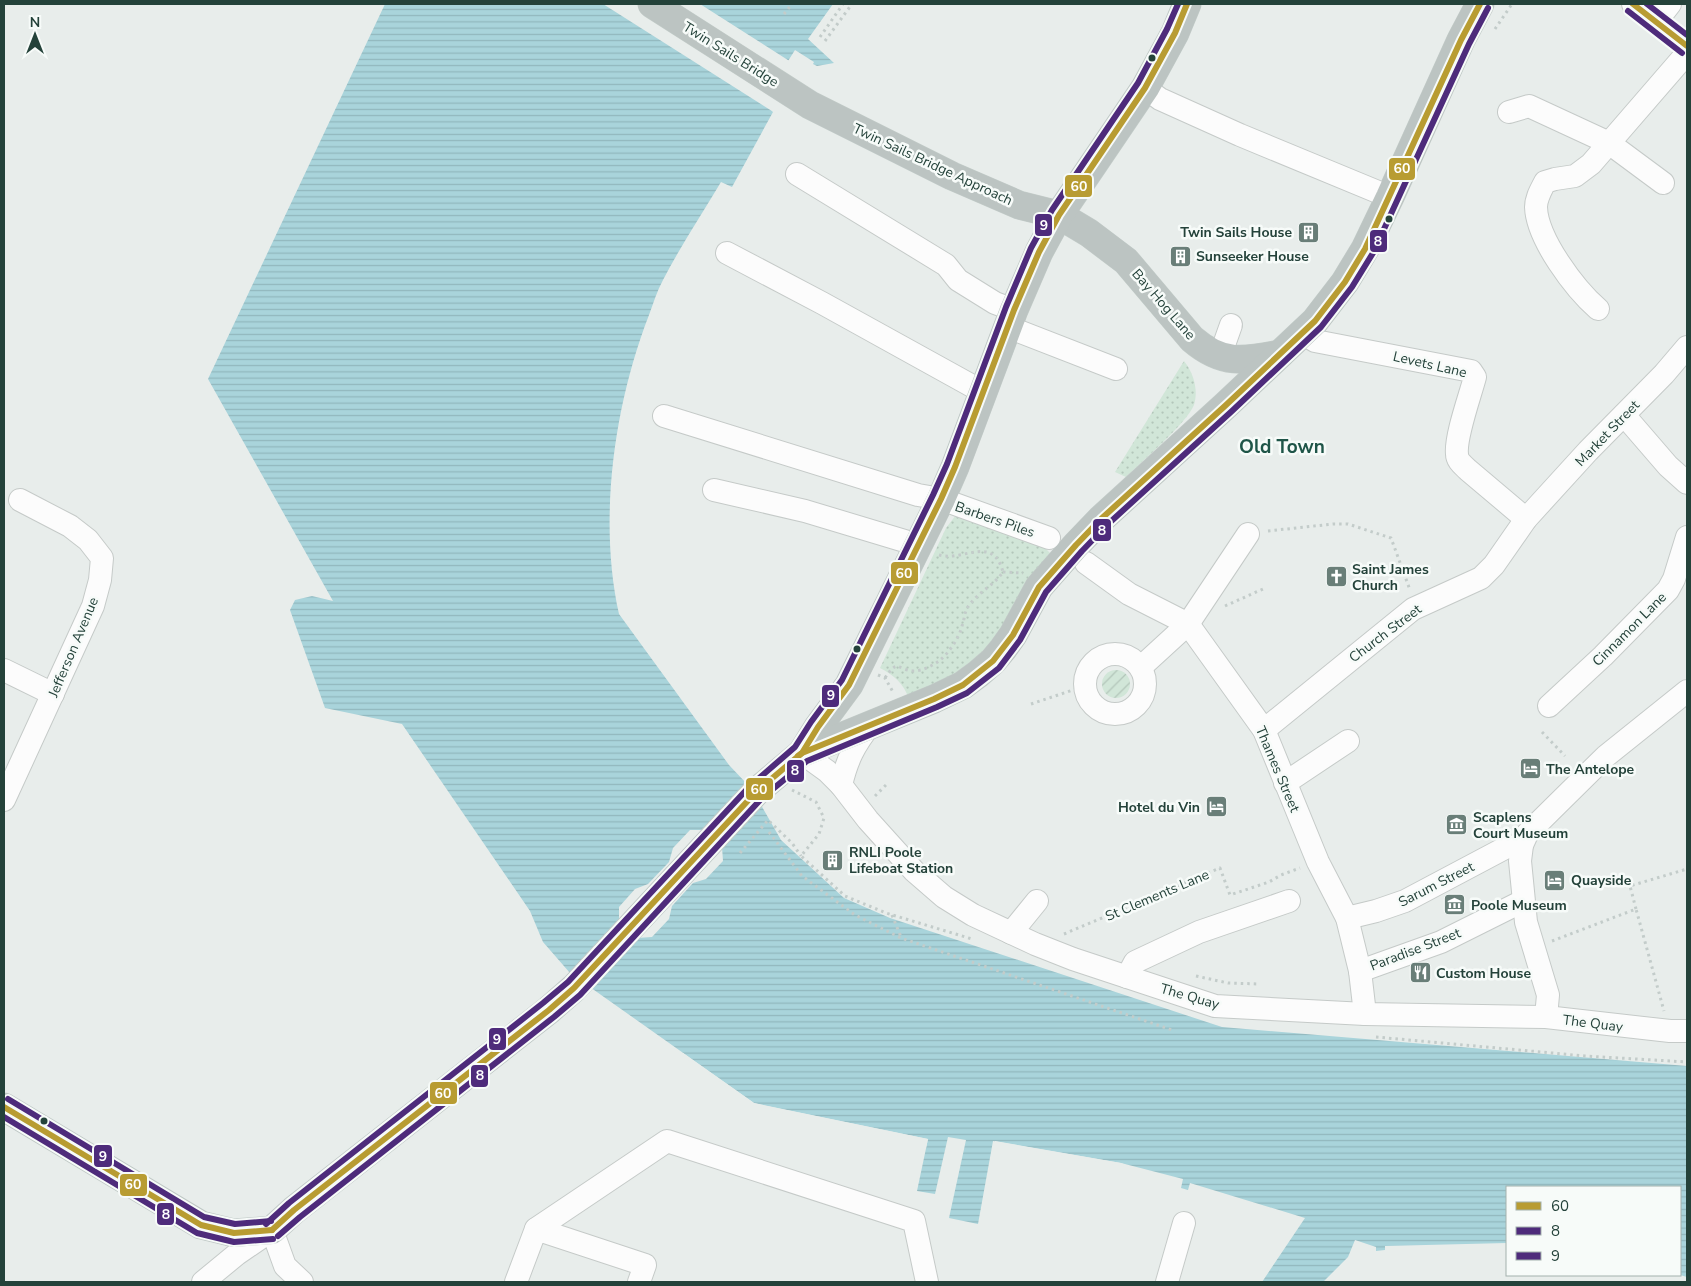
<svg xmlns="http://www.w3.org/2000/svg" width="1691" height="1286" font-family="'Nunito Sans',sans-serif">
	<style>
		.grass { fill: url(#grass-dots) }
		.garden { fill: url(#garden-furrows) }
		.water { fill: url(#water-rules) }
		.pier { fill: #e8edeb }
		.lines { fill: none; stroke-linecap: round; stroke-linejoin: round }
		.minor-casing { stroke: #c5cac8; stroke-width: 24 }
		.highway-casing { stroke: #c3ccc9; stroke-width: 29 }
		.path { stroke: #c3ccca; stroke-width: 3; stroke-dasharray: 2.5 4; stroke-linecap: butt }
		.minor { stroke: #fcfcfc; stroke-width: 22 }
		.highway { stroke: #bcc4c2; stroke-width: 28 }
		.bus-1-casing { stroke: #f7fbf9; stroke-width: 10 }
		.bus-2-casing { stroke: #f7fbf9; stroke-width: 10 }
		.bus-3-casing { stroke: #f7fbf9; stroke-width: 10 }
		.bus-1 { stroke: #b89c32; stroke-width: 6 }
		.bus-2 { stroke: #4e2b7b; stroke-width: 6 }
		.bus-3 { stroke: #4e2b7b; stroke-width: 6 }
		.bus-dot { fill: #24423a; stroke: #f7fbf9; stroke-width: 2 }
		.labels { text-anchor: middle; stroke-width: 5; stroke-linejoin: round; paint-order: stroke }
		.street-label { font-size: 14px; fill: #24423a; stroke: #f7fbf9 }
		.poi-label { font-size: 14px; font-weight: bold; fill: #24423a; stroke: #f7fbf9; text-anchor: start }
		.district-label { font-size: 19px; font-weight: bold; fill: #1f5548; stroke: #f7fbf9 }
		.line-badge { stroke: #f7fbf9; stroke-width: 2 }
		.badge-label { font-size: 14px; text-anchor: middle; font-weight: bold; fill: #fff }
	</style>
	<defs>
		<pattern id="grass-dots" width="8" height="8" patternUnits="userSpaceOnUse" patternTransform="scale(1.25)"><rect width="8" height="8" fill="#d1e6d8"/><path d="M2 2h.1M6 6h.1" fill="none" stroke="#b3c6ba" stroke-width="1.8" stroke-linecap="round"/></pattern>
		<pattern id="garden-furrows" width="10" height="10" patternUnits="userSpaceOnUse" patternTransform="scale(1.25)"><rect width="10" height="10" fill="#d1e6d8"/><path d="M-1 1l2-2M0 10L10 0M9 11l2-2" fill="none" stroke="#b3c6ba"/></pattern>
		<pattern id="water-rules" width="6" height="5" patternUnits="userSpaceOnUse" patternTransform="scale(1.25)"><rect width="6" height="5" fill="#a9d4db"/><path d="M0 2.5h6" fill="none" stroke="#91b7bd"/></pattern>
	</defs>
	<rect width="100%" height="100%" fill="#e8edeb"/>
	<!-- grass -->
	<g class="grass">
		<path d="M1184,361C1193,372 1199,390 1194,405C1187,423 1142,461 1126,477L1115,472Z"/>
		<path d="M956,515L1043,546L1051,554L1005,629L965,670L909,699C904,684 894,675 880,668L946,528Z"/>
	</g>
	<!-- garden -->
	<circle class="garden" cx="1116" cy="684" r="14"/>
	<!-- water -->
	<path class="water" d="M385,4H833L808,39L834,63L817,66L813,64L814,62L795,50L764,99L773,112L732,187L721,182C702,214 680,247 663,280C657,291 653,304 649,315C614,405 598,520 619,614L729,765L747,784L761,805L781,840L844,898L890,918L1222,1027L1687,1066V1277L1680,1275V1187H1507V1243L1385,1246V1250L1376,1251V1247L1355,1240L1348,1257L1323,1282H1262L1305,1218L1190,1183L1188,1190L1181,1188L1183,1179L1121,1163L993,1141L978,1224L949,1218L966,1140L948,1137L935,1194L917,1191L928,1139L762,1105L754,1103L570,973L543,942L530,911L402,724L325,708L290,610L295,600L312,596L333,601L208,379Z"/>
	<!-- pier -->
	<g class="pier">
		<path d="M603,4H700L791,62L767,99L775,110V113Z"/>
		<path d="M690,830H704L722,847L723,861L706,879L693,883L672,906L669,919L652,937L637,938L591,989L673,1047L672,1049L589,990L619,922V907L635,889L648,884L669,862L673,848Z"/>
		<path d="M683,1053L754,1103L928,1139L926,1148L924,1147L925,1141L761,1108L753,1105L681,1055Z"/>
		<path d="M995,1141L1121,1163L1126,1165L1125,1167L995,1144Z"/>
	</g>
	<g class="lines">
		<defs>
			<g id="minor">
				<path d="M1633,4L1687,46"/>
				<path d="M1656,22L1670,4"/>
				<path d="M1145,88L1160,99L1240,135L1390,197"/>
				<path d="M1509,112L1529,106L1609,143L1663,183"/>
				<path d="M797,174L946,265L958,280L995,303L1014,310"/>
				<path d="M727,253L822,303L983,392"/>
				<path d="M1598,309C1575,289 1537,239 1536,207C1536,198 1541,190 1545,182L1555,179L1575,176L1591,164L1687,53"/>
				<path d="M1008,327L1116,369"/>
				<path d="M1302,333L1315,341L1471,371L1475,377C1470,396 1455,437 1457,454C1457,461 1463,465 1468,470L1526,519"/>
				<path d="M1220,356L1231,325"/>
				<path d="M1624,415L1668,466L1687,483"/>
				<path d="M664,416L918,495L941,499L1049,538"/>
				<path d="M714,490L805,511L918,545"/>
				<path d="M1086,563L1129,594L1188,624L1264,730L1318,862L1347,918L1360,971L1365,1014"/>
				<circle cx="1115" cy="684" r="30"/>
				<path d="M1141,667L1188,624L1248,534"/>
				<path d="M4,670L53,694"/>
				<path d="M1549,706L1603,656L1668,590L1674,579L1687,537"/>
				<path d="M1264,730L1413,609L1481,578L1494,565L1526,519L1588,451L1664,374L1687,347"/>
				<path d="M802,753L827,771L841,785L868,820L914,871L944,897L973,915L1035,944L1073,959L1215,1006L1365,1014L1546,1017L1670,1031H1687"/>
				<path d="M1285,783L1348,741"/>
				<path d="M841,785C847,760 854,745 871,724"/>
				<path d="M4,800L93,606L100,580L102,558L88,540L70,526L20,500"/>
				<path d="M1347,918L1376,911L1405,901L1505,848L1522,845"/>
				<path d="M1011,933L1037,901"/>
				<path d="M1360,971L1441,942L1523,901"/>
				<path d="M1127,977L1135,962L1199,932L1289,901"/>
				<path d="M1546,1017L1548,995L1526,922L1520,861L1522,845L1527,834L1606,756L1687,691"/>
				<path d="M536,1229L667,1141L914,1221L927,1282"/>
				<path d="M203,1282L237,1254L272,1230L285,1266L302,1282"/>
				<path d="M516,1282L536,1229L645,1265L639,1282"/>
				<path d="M1167,1282L1184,1223"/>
			</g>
			<g id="highway">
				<path d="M652,4L810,105L952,176L1019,205L1059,215L1089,233L1126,261L1192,339C1222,365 1244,361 1280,354"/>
				<path d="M802,753L818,727L849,685L941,499L955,467L1014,310L1039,252L1059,215L1145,88L1175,33L1187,4"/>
				<path d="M4,1107L201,1225L234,1233L272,1230L294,1210L549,1010L574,988L756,792L802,753L934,699L963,685L978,674L993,661L1003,649L1013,635L1039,587L1076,545L1101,519L1226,405L1315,321L1345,282L1365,249L1390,197L1461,40L1480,4"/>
			</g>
		</defs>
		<!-- minor casing -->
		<use href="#minor" class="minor-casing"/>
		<!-- highway casing -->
		<use href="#highway" class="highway-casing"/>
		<!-- path -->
		<g class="path">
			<path d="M784,14L792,4"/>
			<path d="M1495,29L1512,4"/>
			<path d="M820,37L843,4"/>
			<path d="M825,41L852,4"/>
			<path d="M1268,531L1333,524H1348L1391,538L1410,590"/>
			<path d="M1003,572L1023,573"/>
			<path d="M1225,606L1263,589"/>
			<path d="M878,675L885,678L893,692"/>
			<path d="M885,678C898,658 897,670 914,671C922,671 932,666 939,661C949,653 959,638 962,626C965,618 964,611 970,604C979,592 994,585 1003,572C993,534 963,562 939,555"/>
			<path d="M1031,704L1085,686"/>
			<path d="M1542,732L1565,756"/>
			<path d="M792,790L816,802L824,818L819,834L801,856L845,896L886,913L972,939"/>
			<path d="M875,796L888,783"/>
			<path d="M769,832L802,876L855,915L901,938L1175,1031"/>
			<path d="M740,853L768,820L792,843L801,856"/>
			<path d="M1636,909L1630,886L1687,869"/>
			<path d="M892,915L901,937"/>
			<path d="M1064,934L1220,868L1230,895L1269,882L1281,875L1300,868"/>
			<path d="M1552,941L1636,909L1664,1011"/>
			<path d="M1196,976L1228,983L1260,984"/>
			<path d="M1376,1037L1585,1056L1687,1062"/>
		</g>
		<!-- minor -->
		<use href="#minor" class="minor"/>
		<!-- highway -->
		<use href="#highway" class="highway"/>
		<defs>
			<g id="bus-1">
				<path d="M1633,4L1687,46"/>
				<path d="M798,756L802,753L818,727L849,685L941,499L955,467L1014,310L1039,252L1059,215L1145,88L1175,33L1187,4"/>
				<path d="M4,1107L201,1225L234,1233L272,1230"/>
				<path d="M272,1230L294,1210L549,1010L574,988L756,792L802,753L934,699L963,685L993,661L1013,635L1039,587L1076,545L1101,519L1226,405L1315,321L1345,282L1365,249L1461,40L1480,4"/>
			</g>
			<g id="bus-2">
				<path d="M1628,11L1682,53"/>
				<path d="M4,1117L197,1233L234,1242L273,1239"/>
				<path d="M278,1236L300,1217L554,1017L580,995L762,798L807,761L937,707L967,693L999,668L1020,640L1046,592L1082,551L1107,525L1232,411L1321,327L1352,287L1373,253L1469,44L1488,8"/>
			</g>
			<g id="bus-3">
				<path d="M1647,4L1687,35"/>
				<path d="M8,1099L204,1217L235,1224L271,1221"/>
				<path d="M266,1224L289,1203L543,1003L568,982L750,786L795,747L811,722L842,680L933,495L947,464L1006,307L1031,248L1052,210L1138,83L1167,29L1178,4"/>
			</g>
		</defs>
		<!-- bus-1 casing -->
		<use href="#bus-1" class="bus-1-casing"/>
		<!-- bus-2 casing -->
		<use href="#bus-2" class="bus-2-casing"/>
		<!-- bus-3 casing -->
		<use href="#bus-3" class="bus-3-casing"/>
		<!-- bus-1 -->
		<use href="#bus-1" class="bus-1"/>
		<!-- bus-2 -->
		<use href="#bus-2" class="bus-2"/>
		<!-- bus-3 -->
		<use href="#bus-3" class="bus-3"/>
	</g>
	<!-- icons -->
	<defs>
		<symbol id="building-square" viewBox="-11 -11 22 22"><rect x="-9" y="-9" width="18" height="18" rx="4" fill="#697e78" stroke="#f7fbf9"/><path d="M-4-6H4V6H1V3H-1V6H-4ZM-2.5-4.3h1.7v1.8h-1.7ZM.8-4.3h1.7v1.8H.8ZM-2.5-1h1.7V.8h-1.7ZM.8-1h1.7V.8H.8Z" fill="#fff"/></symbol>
		<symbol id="church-square" viewBox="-11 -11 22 22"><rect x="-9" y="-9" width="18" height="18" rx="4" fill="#697e78" stroke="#f7fbf9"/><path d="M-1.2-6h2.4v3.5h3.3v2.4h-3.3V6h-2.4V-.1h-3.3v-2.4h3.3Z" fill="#fff"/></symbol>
		<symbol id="hotel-square" viewBox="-11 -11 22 22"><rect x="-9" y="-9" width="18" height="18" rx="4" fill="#697e78" stroke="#f7fbf9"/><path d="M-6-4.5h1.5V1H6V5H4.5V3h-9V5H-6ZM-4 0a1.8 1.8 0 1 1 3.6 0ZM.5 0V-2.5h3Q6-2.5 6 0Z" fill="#fff"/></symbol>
		<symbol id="museum-square" viewBox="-11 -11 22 22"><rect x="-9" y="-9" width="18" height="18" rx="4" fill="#697e78" stroke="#f7fbf9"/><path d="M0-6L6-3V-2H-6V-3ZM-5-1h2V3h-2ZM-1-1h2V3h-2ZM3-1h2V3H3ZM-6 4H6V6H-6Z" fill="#fff"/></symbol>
		<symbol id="restaurant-square" viewBox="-11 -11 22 22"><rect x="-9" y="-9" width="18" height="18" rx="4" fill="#697e78" stroke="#f7fbf9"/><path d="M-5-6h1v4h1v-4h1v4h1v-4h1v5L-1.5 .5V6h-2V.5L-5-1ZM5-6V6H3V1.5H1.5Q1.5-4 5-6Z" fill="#fff"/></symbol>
	</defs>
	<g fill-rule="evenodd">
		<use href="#building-square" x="1296" y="220" width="25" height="25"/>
		<use href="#building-square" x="1168" y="244" width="25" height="25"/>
		<use href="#church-square" x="1324" y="564" width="25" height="25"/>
		<use href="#hotel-square" x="1518" y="756" width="25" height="25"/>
		<use href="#hotel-square" x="1204" y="794" width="25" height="25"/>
		<use href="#museum-square" x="1444" y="812" width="25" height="25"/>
		<use href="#building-square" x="820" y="848" width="25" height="25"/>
		<use href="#hotel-square" x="1542" y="868" width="25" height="25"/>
		<use href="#museum-square" x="1442" y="892" width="25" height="25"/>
		<use href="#restaurant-square" x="1408" y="960" width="25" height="25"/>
	</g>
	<!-- markers -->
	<g class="bus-dot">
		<circle cx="1152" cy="58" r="4.5"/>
		<circle cx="1389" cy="219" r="4.5"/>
		<circle cx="857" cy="649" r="4.5"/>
		<circle cx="44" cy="1121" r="4.5"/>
	</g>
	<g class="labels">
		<!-- street labels -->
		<g class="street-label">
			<text transform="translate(731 54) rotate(32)" y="5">Twin Sails Bridge</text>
			<text transform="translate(933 164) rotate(25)" y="5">Twin Sails Bridge Approach</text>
			<text transform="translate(1164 304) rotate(49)" y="5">Bay Hog Lane</text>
			<text transform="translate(1430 364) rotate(13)" y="5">Levets Lane</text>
			<text transform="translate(1607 433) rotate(-46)" y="5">Market Street</text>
			<text transform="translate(995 519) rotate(19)" y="5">Barbers Piles</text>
			<text transform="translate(1629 629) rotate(-45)" y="5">Cinnamon Lane</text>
			<text transform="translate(1385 633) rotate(-37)" y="5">Church Street</text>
			<text transform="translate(73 647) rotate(-67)" y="5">Jefferson Avenue</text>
			<text transform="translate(1278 769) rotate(67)" y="5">Thames Street</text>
			<text transform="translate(1436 884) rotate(-27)" y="5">Sarum Street</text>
			<text transform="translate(1157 895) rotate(-23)" y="5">St Clements Lane</text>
			<text transform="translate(1415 949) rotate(-21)" y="5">Paradise Street</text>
			<text transform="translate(1190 996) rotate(16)" y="5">The Quay</text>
			<text transform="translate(1593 1023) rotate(7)" y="5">The Quay</text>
		</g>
		<!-- poi labels -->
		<g class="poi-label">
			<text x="1292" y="237" text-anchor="end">Twin Sails House</text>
			<text x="1196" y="261">Sunseeker House</text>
			<text x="1352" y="574">Saint James<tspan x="1352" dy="16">Church</tspan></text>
			<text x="1546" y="774">The Antelope</text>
			<text x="1200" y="812" text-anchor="end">Hotel du Vin</text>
			<text x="1473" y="822">Scaplens<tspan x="1473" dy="16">Court Museum</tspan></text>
			<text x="849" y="857">RNLI Poole<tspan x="849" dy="16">Lifeboat Station</tspan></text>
			<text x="1571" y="885">Quayside</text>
			<text x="1471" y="910">Poole Museum</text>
			<text x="1436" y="978">Custom House</text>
		</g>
		<!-- district labels -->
		<g class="district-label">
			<text x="1282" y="453">Old Town</text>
		</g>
	</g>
	<g class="line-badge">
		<rect x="1388" y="157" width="28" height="24" rx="5" fill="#b89c32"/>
		<rect x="1064" y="174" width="29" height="24" rx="5" fill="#b89c32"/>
		<rect x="1034" y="213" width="19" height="24" rx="5" fill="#4e2b7b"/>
		<rect x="1369" y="229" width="19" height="24" rx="5" fill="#4e2b7b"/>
		<rect x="1092" y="518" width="20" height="24" rx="5" fill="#4e2b7b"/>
		<rect x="890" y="561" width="29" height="24" rx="5" fill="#b89c32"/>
		<rect x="821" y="684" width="19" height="24" rx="5" fill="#4e2b7b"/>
		<rect x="786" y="759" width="19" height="24" rx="5" fill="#4e2b7b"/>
		<rect x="745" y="777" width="29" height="24" rx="5" fill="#b89c32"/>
		<rect x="488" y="1027" width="19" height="24" rx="5" fill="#4e2b7b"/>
		<rect x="470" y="1064" width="19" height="24" rx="5" fill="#4e2b7b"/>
		<rect x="429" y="1081" width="29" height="24" rx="5" fill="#b89c32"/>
		<rect x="93" y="1144" width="20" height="24" rx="5" fill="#4e2b7b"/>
		<rect x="119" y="1173" width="29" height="24" rx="5" fill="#b89c32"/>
		<rect x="156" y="1202" width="19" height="24" rx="5" fill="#4e2b7b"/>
	</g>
	<g class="badge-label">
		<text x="1402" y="173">60</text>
		<text x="1079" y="191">60</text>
		<text x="1044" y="230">9</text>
		<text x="1378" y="246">8</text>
		<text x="1102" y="535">8</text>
		<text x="904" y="578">60</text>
		<text x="831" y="700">9</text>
		<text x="795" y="775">8</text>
		<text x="759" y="794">60</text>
		<text x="497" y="1044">9</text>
		<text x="480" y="1080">8</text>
		<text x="443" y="1098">60</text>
		<text x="103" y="1161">9</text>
		<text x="133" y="1189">60</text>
		<text x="166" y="1219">8</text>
	</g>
	<!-- border -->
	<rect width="1691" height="1286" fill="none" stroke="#24423a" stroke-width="10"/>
	<!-- legend -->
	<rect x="1506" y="1186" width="175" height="90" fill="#f7fbf9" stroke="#a3b1ad"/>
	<rect x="1516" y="1202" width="25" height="8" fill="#b89c32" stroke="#a3b1ad"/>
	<text x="1551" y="1211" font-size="15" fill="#24423a">60</text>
	<rect x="1516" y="1227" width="25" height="8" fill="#4e2b7b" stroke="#a3b1ad"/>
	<text x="1551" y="1236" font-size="15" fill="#24423a">8</text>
	<rect x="1516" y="1252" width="25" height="8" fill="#4e2b7b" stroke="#a3b1ad"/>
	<text x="1551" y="1261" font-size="15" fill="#24423a">9</text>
	<!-- north arrow -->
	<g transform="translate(35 35)" stroke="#f7fbf9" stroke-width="4" paint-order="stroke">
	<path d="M0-4L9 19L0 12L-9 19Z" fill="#24423a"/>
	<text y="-8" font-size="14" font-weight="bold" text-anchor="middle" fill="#24423a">N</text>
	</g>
</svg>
